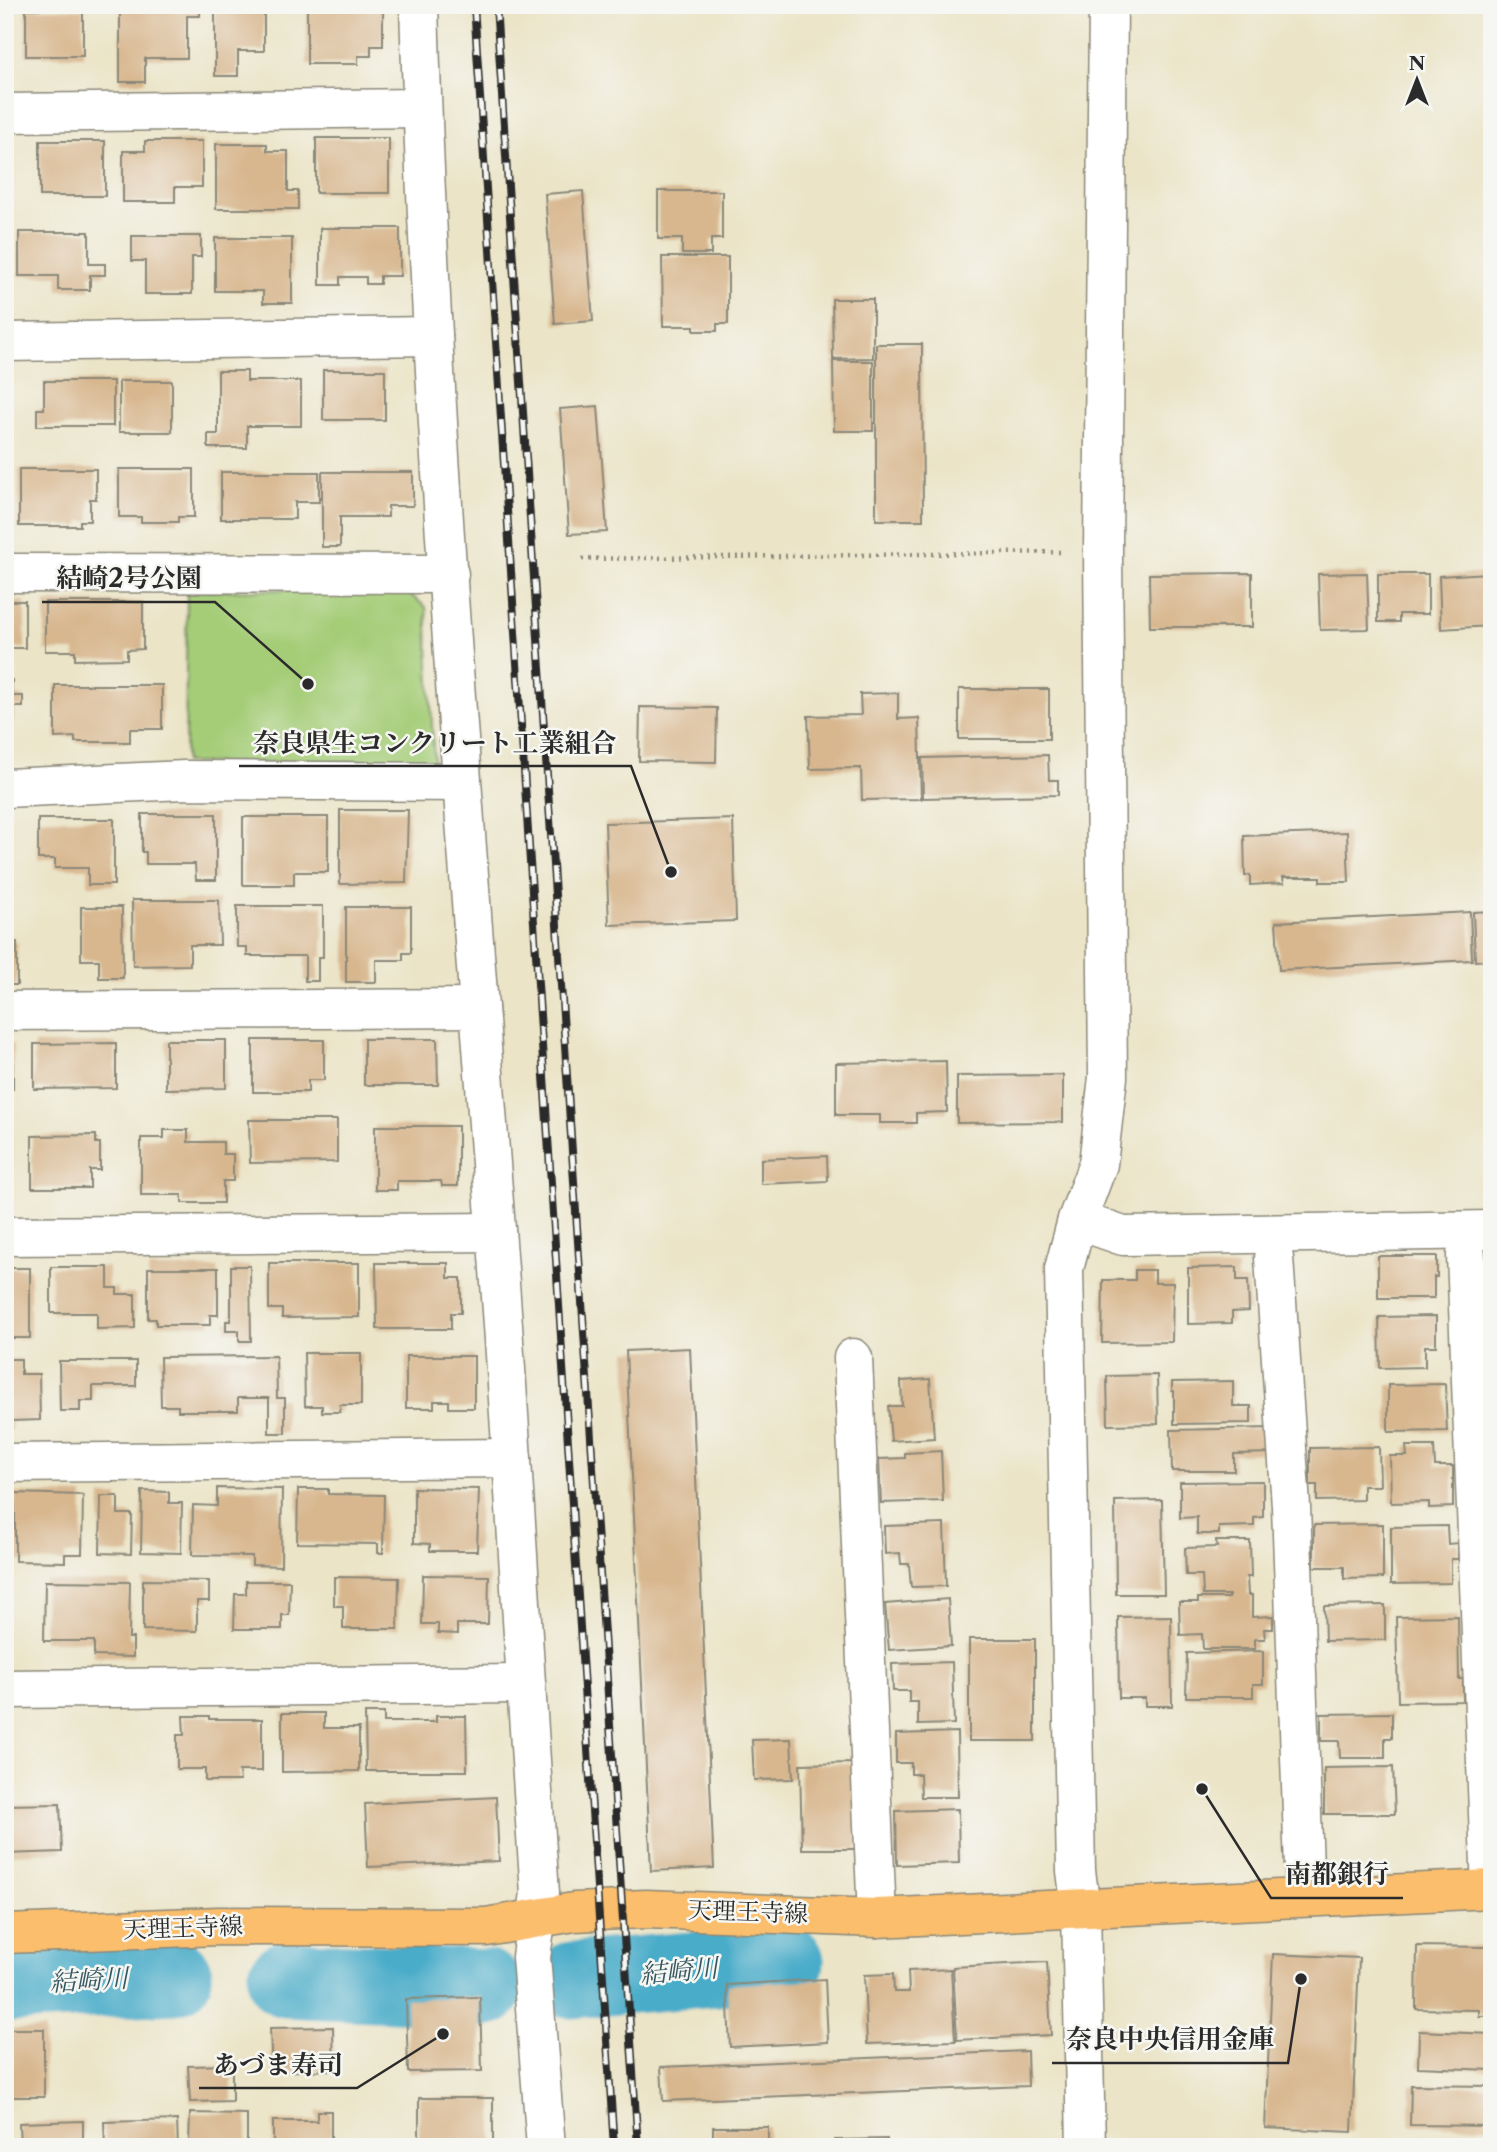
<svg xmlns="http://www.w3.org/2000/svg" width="1497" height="2152" font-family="'Libre Caslon Text','Noto Serif JP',serif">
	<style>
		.green { fill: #a5cd78; stroke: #687c52; stroke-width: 2 }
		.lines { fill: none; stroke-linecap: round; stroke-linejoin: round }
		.river { stroke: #49acc9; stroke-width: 77 }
		.building { fill: #d8b78f }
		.minor-casing { stroke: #8b8879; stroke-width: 41 }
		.tertiary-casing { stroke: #8b8879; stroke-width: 41 }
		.primary-casing { stroke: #8b8879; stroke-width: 41 }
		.path { stroke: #8b8879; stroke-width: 4.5; stroke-dasharray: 2 5; stroke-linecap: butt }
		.minor { stroke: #fff; stroke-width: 38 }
		.tertiary { stroke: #fff; stroke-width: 38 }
		.primary { stroke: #fabe6d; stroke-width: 38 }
		.rail-casing { stroke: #2b2b2b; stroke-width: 8 }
		.rail { stroke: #f6f6f2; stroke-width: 5; stroke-dasharray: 16; stroke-linecap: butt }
		.labels { text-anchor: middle; stroke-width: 5; stroke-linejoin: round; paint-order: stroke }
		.street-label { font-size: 24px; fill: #2b2b2b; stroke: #f6f6f2 }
		.water-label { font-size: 26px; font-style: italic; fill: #365862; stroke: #f6f6f2 }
		.leader { fill: none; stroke: #2b2b2b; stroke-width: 2.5 }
		.callout-dot { fill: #2b2b2b; stroke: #f6f6f2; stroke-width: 2.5 }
		.callout-label { font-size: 26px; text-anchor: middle; font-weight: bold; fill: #2b2b2b; stroke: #f6f6f2; stroke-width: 5; stroke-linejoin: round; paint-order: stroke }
	</style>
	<rect width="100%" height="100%" fill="#f6f6f2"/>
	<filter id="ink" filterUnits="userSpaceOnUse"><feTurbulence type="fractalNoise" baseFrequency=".0143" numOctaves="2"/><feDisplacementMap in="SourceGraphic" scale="14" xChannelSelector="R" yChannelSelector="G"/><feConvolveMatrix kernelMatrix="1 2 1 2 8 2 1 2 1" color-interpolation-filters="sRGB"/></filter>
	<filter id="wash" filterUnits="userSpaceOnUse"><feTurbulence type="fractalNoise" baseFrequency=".00686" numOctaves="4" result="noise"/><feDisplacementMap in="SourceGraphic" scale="28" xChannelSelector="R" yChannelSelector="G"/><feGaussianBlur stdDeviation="1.57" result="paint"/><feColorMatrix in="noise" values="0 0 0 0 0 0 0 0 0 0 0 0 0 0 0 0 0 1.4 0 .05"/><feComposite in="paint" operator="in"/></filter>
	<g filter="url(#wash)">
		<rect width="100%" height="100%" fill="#ebe4c7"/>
		<!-- green -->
		<path class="green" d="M403,589L426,607L434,762L185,763L187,591Z"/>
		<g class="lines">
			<!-- river -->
			<g class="river">
				<path d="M286,1979L486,1988"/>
				<path d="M572,1980L786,1962"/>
				<path d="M5,1984L174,1976"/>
			</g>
		</g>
		<g id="blocks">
			<!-- building -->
			<g class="building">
				<path d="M307,5H383V46H371V56H358V64H307Z"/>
				<path d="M215,6H264V51H238V76H215Z"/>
				<path d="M120,8H200V16H187V58H145V82H120Z"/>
				<rect x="26" y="9" width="57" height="47"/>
				<rect x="316" y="138" width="73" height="55"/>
				<rect x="40" y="141" width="65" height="55"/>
				<path d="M145,141H202V187H175V202H123V151H145Z"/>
				<path d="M216,144H267V151H288V191H298V209H216Z"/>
				<path d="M583,191L593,321L555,324L545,194Z"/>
				<path d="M658,191H722V239H711V254H682V239H658Z"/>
				<path d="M320,228H400V276H380V284H366V277H340V285H320Z"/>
				<path d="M19,232H89V264H105V275H90V290H58V276H19Z"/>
				<path d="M132,236H201V257H192V294H145V261H132Z"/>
				<path d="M215,238H292V303H263V291H215Z"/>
				<path d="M662,257H728V324H717V331H694V326H663Z"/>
				<path d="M832,299H873V358L833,359Z"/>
				<path d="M876,344H922L923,520H876Z"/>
				<path d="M833,361H873V431H834Z"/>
				<rect x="323" y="370" width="62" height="50"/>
				<path d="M218,371H247V381H301V426H247V448H208V434H218Z"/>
				<path d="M44,381H113V426H37V409H44Z"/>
				<rect x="119" y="381" width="53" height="51"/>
				<path d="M598,406L607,532L569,534L560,409Z"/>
				<path d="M19,469H96V499H90V521H80V526H19Z"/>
				<path d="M119,469H194V517H178V522H141V517H119Z"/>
				<path d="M221,472H319V502H295V519H221Z"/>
				<path d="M322,472H413V506H388V517H340V547H322Z"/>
				<path d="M1252,573V627H1150L1149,574Z"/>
				<path d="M1367,573L1369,629L1320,630L1318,574Z"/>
				<path d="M1488,573L1490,626L1441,629L1439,576Z"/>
				<path d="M1378,574H1428V614H1399V622H1378Z"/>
				<rect x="5" y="601" width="20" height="47"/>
				<path d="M45,602H143V649L127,650V659L75,660V651H45Z"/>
				<path d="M5,680H12V696H23V707H14V722H5Z"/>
				<path d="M55,685H162V729H130V742H75V737L55,738Z"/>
				<rect x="959" y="689" width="90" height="50"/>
				<path d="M898,693V719L919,718L921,799L862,800L861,768L810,769L808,716L861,715L860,694Z"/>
				<path d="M640,707L717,708L716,762L639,761Z"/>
				<path d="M1048,755L1049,780H1058V795L923,798L922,758Z"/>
				<path d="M340,810H408L406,883L340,884Z"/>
				<path d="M142,814H216V880H196L195,864H146V852H142Z"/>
				<path d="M243,817H328V872H294V885H243Z"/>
				<path d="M38,819H114V885H88V868H55V859H38Z"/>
				<path d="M733,819L736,921L609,925L605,823Z"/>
				<path d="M1347,832L1349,882H1320V877H1283L1284,883L1250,885V875L1245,876L1244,836Z"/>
				<path d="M132,900H219L220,945H190V965L133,966Z"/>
				<path d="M237,906H323V957H318V981H305V956H247V947H237Z"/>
				<path d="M81,907H122L123,978H99V960H81Z"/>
				<path d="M346,907H411V953H403V960H376V982H346Z"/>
				<path d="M1492,911V960L1475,961L1473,912Z"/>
				<path d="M1470,912L1472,960L1279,970L1276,922Z"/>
				<rect x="5" y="942" width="12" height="43"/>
				<path d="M364,1039H437L438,1085H364Z"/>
				<path d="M166,1040H226V1088L166,1089Z"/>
				<path d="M253,1040H324V1080H308V1092H253Z"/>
				<path d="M116,1043V1088L34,1089V1044Z"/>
				<rect x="5" y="1044" width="8" height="45"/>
				<path d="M946,1061L947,1112L916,1113V1123H880V1115H836V1063Z"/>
				<path d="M1063,1075V1122L957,1123V1076Z"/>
				<path d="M249,1120H337V1162L250,1163Z"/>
				<path d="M375,1126H458V1186H442L441,1181H397V1190H375Z"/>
				<path d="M164,1130H188V1142H223V1154H233V1181H223V1203H182V1195H141V1138H164Z"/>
				<path d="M96,1135V1143H100V1170H90V1188H32V1136Z"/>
				<rect x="5" y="1137" width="7" height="49"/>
				<path d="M827,1156L828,1181L761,1184V1159Z"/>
				<path d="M1378,1256H1437V1277H1434V1298H1378Z"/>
				<path d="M269,1263H359V1317L282,1318V1309H269Z"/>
				<path d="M376,1263H448V1278H461V1313H451V1329H377Z"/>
				<path d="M231,1266H250L251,1341H239V1331H226V1321H231Z"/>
				<path d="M51,1267H108V1288H117V1294H135V1328L97,1329V1313H51Z"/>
				<path d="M1237,1267V1280H1248L1249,1311L1232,1312V1323L1188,1324V1268Z"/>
				<path d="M5,1268H30V1338H8V1324H5Z"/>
				<path d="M148,1268H218V1315H210V1325H156V1319H148Z"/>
				<path d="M1135,1270H1155V1283H1173L1172,1342L1102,1343L1103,1280H1135Z"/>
				<path d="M1436,1316V1346H1425V1367L1380,1368L1379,1317Z"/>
				<path d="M690,1348L714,1868L651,1871L626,1351Z"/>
				<path d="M304,1353H361V1405H340V1412H322V1406H305Z"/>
				<path d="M276,1356L277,1398H285V1433H269V1398H238V1411H178V1406H161L160,1357Z"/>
				<path d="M406,1356H474V1408H449V1401H434V1408H406Z"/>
				<path d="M5,1359H21V1374H39L40,1420L12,1421V1429H5Z"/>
				<path d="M59,1361H136V1386H93V1401H80V1411H60Z"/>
				<path d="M1157,1375L1158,1424L1108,1425L1107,1376Z"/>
				<path d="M930,1379L934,1438L891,1441L888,1406H902L901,1381Z"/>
				<path d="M1233,1381V1406H1251V1423L1174,1424V1391H1172V1382Z"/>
				<path d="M1445,1384L1447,1431L1388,1432V1385Z"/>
				<path d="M1271,1428V1453L1234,1454V1471H1172L1171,1430Z"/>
				<path d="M1406,1446H1434L1435,1466H1453V1507L1429,1508V1502L1391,1503L1390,1456H1407Z"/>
				<path d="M1379,1447L1380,1486H1363V1500L1317,1501V1485H1310V1448Z"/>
				<path d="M941,1451L943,1501L881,1503L879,1459L905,1458V1453Z"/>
				<path d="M1263,1481V1517L1254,1518V1526L1219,1527V1534H1197V1517L1180,1518V1482Z"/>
				<path d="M217,1488L282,1489L281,1566L252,1565V1556L192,1555L193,1505L217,1506Z"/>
				<path d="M414,1488L479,1489L477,1551H430V1544L414,1543Z"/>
				<path d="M298,1489H328V1494L384,1495L383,1553H378V1544L297,1543Z"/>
				<path d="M142,1491L169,1492V1503H182L181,1553L141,1552Z"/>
				<path d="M15,1493L83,1495L82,1554H65V1562L15,1561Z"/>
				<path d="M101,1496H118V1514H132L131,1554L100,1553Z"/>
				<path d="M1162,1500L1164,1594H1116L1115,1501Z"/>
				<path d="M944,1524L946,1586L911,1587L909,1564H901L900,1553L885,1554L884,1526Z"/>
				<path d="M1383,1524V1578L1344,1579V1567H1314V1525Z"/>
				<path d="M1447,1526L1448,1544L1458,1543V1559H1451V1583L1391,1584V1527Z"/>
				<path d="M1216,1541H1250L1251,1577H1247L1248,1595H1252V1617L1273,1616V1629H1264L1265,1639H1255V1649H1203L1202,1634L1180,1635L1179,1602H1198V1598H1229V1595H1203L1202,1575H1186L1185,1548L1217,1547Z"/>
				<path d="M423,1575L489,1576L488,1624H457V1634L438,1633V1624H422Z"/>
				<path d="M334,1577L399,1578L398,1629H343V1606H334Z"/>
				<path d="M143,1580L209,1581V1601H197V1631L143,1630Z"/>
				<path d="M45,1581L130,1582L129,1638H133V1657L94,1656V1641H44Z"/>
				<path d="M246,1581H290L289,1615H282V1629H234L235,1594H246Z"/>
				<path d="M948,1599L951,1646L889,1650L885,1604Z"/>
				<path d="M1385,1605V1640L1325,1641L1324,1606Z"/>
				<path d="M1171,1616L1172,1706H1145V1698H1119L1118,1617Z"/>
				<path d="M1458,1616L1459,1679H1463V1701L1398,1702L1396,1617Z"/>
				<rect x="969" y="1639" width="66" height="102"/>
				<path d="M1263,1651V1684H1253V1697H1186L1187,1653Z"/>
				<path d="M952,1662L954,1724L918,1725V1702H909V1691H893L892,1664Z"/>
				<path d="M282,1713H324V1728H359V1771L282,1772Z"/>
				<path d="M365,1713H384V1722H436V1716H466L467,1771H366Z"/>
				<path d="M1392,1713V1738H1385V1758H1340L1339,1741H1321V1714Z"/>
				<path d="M183,1716H209V1719H262V1771H239L240,1781H205V1769H177V1735H184Z"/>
				<path d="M957,1732L958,1797H921L920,1774H911V1763H896V1734Z"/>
				<path d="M791,1739L793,1779L754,1780L752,1740Z"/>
				<path d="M856,1763L857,1849H802L800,1764Z"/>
				<path d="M1393,1767L1395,1814H1324V1768Z"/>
				<path d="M496,1797L499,1861L368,1867L365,1804Z"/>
				<path d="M60,1804L62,1852L5,1854V1805Z"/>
				<path d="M958,1809L959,1863L897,1865L896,1811Z"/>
				<path d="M1417,1946L1487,1947V1958H1492V2016H1479V2010L1416,2009Z"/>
				<path d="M1273,1954L1359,1958L1352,2132L1265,2128Z"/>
				<path d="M1047,1962L1051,2035L957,2040L953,1967Z"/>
				<path d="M951,1969L955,2041L867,2044L864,1975L893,1974L894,1992H909L908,1971Z"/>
				<path d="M825,1979L828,2042L730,2047L727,1985Z"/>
				<path d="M480,1997L482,2071L408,2072L406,1999Z"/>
				<path d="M333,2027L334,2070L272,2072L270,2028Z"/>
				<rect x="5" y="2029" width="39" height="68"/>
				<path d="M1419,2031L1492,2034V2070L1418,2067Z"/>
				<path d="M1027,2051L1028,2086L663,2101L661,2067Z"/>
				<path d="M232,2065V2101L190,2102L188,2066Z"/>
				<path d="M1411,2085L1492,2086V2126L1410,2125Z"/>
				<rect x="419" y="2098" width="74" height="49"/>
				<path d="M317,2111H331V2147H273V2121H317Z"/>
				<path d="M190,2113L247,2114V2147L189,2145Z"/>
				<path d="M177,2120L178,2147H105L104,2122Z"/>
				<path d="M83,2121V2147H20L19,2123Z"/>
				<rect x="713" y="2127" width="55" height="20"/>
				<path d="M887,2139V2147H835V2140Z"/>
				<path d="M1492,2140V2147H1409V2141Z"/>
			</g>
		</g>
	</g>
	<g filter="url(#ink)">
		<use href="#blocks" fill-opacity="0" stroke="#8b8879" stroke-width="2"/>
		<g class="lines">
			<defs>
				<g id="minor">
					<path d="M419,5C431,414 465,821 496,1229C513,1450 524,1672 540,1893L531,1957L546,2147"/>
					<path d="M5,113L422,108"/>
					<path d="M5,342L433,336"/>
					<path d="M5,573L449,574"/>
					<path d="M5,788L185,780L461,782"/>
					<path d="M5,1011L479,1008"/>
					<path d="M1077,1220L1123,1236L1492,1230"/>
					<path d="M5,1236L496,1232"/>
					<path d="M1466,1255L1491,1889"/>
					<path d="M1274,1258L1291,1506L1305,1897"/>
					<path d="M853,1358L877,1918"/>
					<path d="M5,1463L512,1458"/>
					<path d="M5,1689L525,1684"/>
				</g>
				<path id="tertiary" d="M1086,2147L1081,1909L1076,1871L1064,1269L1077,1220L1098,1164L1108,1077L1103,551L1108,5"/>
				<path id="primary" d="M5,1934L219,1926L486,1927L574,1912L646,1909L877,1918L1492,1889"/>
			</defs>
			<!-- minor casing -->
			<use href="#minor" class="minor-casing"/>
			<!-- tertiary casing -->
			<use href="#tertiary" class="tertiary-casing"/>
			<!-- primary casing -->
			<use href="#primary" class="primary-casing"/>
			<!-- path -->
			<path class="path" d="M582,559L1064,552"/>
			<!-- minor -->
			<use href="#minor" class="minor"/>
			<!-- tertiary -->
			<use href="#tertiary" class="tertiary"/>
			<!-- primary -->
			<use href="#primary" class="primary"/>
			<defs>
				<g id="rail">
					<path d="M474,5L614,2147"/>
					<path d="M496,5L638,2147"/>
				</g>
			</defs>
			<!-- rail casing -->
			<use href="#rail" class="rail-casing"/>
			<!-- rail -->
			<use href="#rail" class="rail"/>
		</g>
	</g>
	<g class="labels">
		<!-- street labels -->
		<g class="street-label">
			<text transform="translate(748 1912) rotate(2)" y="8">天理王寺線</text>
			<text transform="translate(183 1928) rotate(-2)" y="8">天理王寺線</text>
		</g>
		<!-- water labels -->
		<g class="water-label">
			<text transform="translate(679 1971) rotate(-5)" y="9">結崎川</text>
			<text transform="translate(89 1980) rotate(-3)" y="9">結崎川</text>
		</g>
	</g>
	<!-- callouts -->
	<path class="leader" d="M308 684L215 602H42M671 872L631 766H239M1202 1789L1271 1898H1403M1301 1979L1288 2063H1052M443 2034L357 2088H199"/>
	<g class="callout-dot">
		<circle cx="308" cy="684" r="7"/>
		<circle cx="671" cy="872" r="7"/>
		<circle cx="1202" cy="1789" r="7"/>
		<circle cx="1301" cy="1979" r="7"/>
		<circle cx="443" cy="2034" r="7"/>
	</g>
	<g class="callout-label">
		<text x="129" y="587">結崎2号公園</text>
		<text x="435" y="752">奈良県生コンクリート工業組合</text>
		<text x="1337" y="1883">南都銀行</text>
		<text x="1170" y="2048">奈良中央信用金庫</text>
		<text x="278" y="2074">あづま寿司</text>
	</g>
	<!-- margin -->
	<rect width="1497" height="2152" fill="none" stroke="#f6f6f2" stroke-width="28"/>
	<!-- north arrow -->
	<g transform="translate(1417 80)" stroke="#f6f6f2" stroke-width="5" paint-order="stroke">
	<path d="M0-5L12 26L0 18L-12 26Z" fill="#2b2b2b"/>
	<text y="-10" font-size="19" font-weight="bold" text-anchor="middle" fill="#2b2b2b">N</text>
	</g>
</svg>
